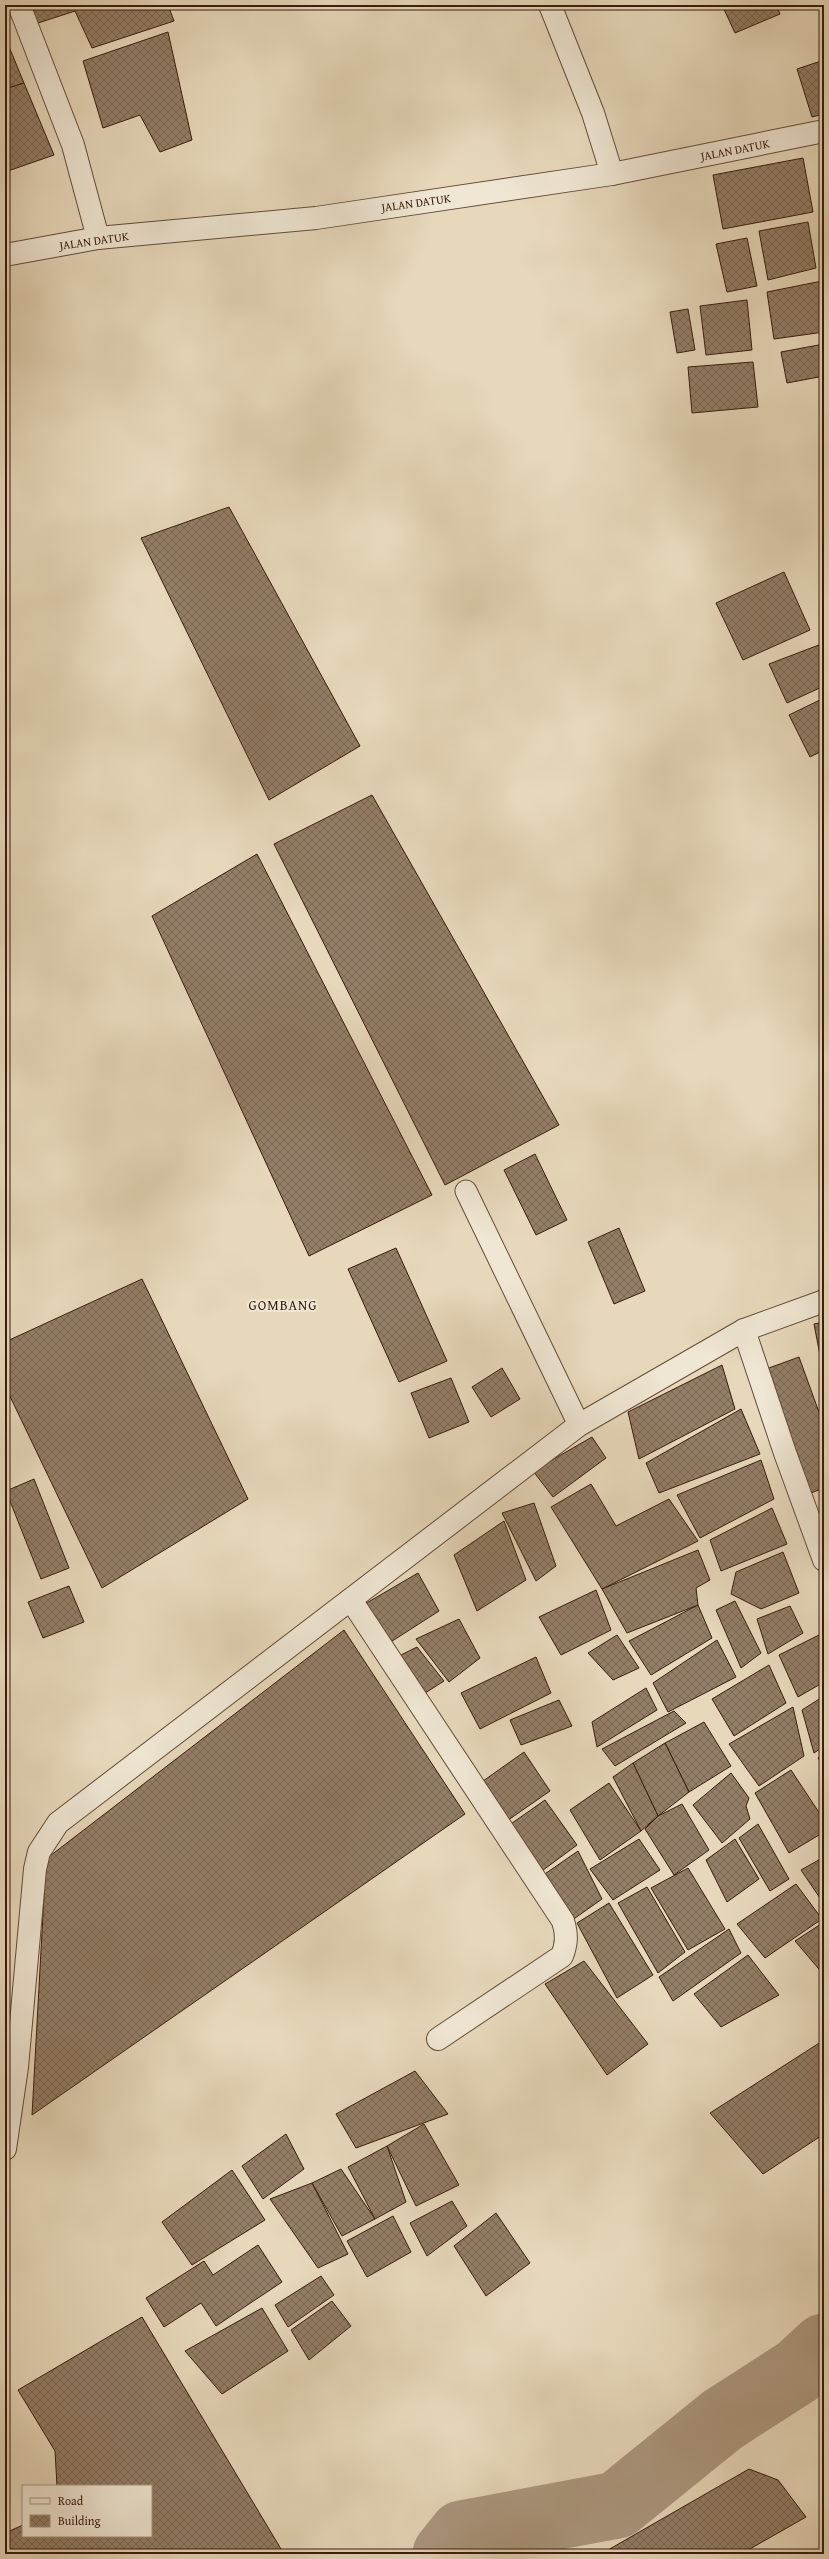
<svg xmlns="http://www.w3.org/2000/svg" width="829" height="2559" font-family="'Gentium Book Plus',serif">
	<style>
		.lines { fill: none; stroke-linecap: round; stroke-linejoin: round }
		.river { stroke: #ac9880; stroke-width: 67 }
		.building { fill: url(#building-cross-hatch); stroke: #391c0c }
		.lane-casing { stroke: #644b38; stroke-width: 23 }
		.street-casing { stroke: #644b38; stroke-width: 24 }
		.lane { stroke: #efe6d3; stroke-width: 21 }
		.street { stroke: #efe6d3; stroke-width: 22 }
		.labels { text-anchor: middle; stroke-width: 4; stroke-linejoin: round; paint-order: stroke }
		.street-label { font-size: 12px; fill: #391c0c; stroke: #efe6d3 }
		.quarter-label { font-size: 14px; letter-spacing: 1px; fill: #391c0c; stroke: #efe6d3 }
	</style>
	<defs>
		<pattern id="building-cross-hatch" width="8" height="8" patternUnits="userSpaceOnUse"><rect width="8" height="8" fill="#937e67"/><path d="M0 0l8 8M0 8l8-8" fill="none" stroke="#796653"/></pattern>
	</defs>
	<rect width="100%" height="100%" fill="#e7d8bb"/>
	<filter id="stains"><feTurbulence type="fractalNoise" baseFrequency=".005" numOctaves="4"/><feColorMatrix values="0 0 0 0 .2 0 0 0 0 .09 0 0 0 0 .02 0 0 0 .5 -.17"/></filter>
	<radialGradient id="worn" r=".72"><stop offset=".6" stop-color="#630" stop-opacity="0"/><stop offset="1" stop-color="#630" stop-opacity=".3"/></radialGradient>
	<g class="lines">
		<!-- river -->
		<path class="river" d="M446,2554L462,2534L617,2505L722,2420L798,2371L824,2347"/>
	</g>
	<!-- building -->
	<g class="building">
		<path d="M30,5H168L174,21L92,48L75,11L35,24Z"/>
		<path d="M722,5H776L780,14L735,33Z"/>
		<path d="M168,32L192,140L160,152L140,115L103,128L83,61Z"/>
		<path d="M5,37L24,83L5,89Z"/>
		<path d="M824,60V114L812,117L797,69Z"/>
		<path d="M24,83L54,155L5,172V89Z"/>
		<path d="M803,158L813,212L723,229L713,175Z"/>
		<path d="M808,222L816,268L768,280L759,231Z"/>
		<path d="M747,238L757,286L727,292L716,244Z"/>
		<path d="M822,281L824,289V332L774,339L767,292Z"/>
		<path d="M747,300L752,350L706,355L700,306Z"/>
		<path d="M688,309L695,350L677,353L670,312Z"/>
		<path d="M824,344V376L787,383L781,352Z"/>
		<path d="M753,362L758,407L692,413L688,367Z"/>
		<path d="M229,507L360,746L269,800L141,538Z"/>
		<path d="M784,572L810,630L743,660L716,603Z"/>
		<path d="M824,643V686L787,703L769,664Z"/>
		<path d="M824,698V750L810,757L789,715Z"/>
		<path d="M372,795L559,1125L445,1185L274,844Z"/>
		<path d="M257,854L432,1195L309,1256L152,916Z"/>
		<path d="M535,1154L567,1220L536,1235L504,1170Z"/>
		<path d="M619,1228L645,1291L614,1304L588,1242Z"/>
		<path d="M396,1248L447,1361L399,1382L348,1269Z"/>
		<path d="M142,1279L248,1499L102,1588L5,1386V1342Z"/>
		<path d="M824,1322V1376L814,1324Z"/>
		<path d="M799,1357L824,1426V1488L803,1496L758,1372Z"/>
		<path d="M722,1365L735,1409L639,1459L628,1412Z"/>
		<path d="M502,1368L520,1399L491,1417L472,1387Z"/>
		<path d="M451,1378L469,1422L429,1438L411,1393Z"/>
		<path d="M741,1409L760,1454L659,1493L646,1463Z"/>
		<path d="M592,1437L606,1458L553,1497L533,1471Z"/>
		<path d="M761,1460L774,1499L700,1538L677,1495Z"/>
		<path d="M34,1479L69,1568L41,1579L6,1491Z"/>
		<path d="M591,1484L616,1526L669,1499L698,1541L602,1589L551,1507Z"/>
		<path d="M534,1503L556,1566L536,1581L502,1513Z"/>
		<path d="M772,1508L787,1544L721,1571L710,1540Z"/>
		<path d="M504,1521L526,1580L477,1611L454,1555Z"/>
		<path d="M698,1550L710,1580L696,1588L698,1605L627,1633L602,1589Z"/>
		<path d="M783,1552L799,1593L761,1609L731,1594L736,1572Z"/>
		<path d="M418,1573L439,1611L386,1645L358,1608Z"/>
		<path d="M69,1586L84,1622L43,1638L28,1602Z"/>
		<path d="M596,1590L611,1630L561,1655L539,1617Z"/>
		<path d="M735,1601L761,1653L741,1668L716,1610Z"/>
		<path d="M698,1605L712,1638L651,1675L629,1641Z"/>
		<path d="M790,1606L803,1633L768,1654L757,1619Z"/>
		<path d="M459,1619L480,1658L449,1682L416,1639Z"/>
		<path d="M344,1630L465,1814L32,2115L46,1859Z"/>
		<path d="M823,1633L824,1682L798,1697L779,1655Z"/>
		<path d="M617,1635L639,1668L613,1680L588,1653Z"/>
		<path d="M717,1640L736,1677L668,1712L653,1683Z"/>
		<path d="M417,1647L444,1681L422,1695L393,1659Z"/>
		<path d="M536,1657L551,1693L480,1729L461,1693Z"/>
		<path d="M769,1665L786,1703L734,1736L712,1699Z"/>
		<path d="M646,1688L657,1710L597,1747L592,1722Z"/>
		<path d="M824,1696V1746L814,1753L802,1710Z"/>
		<path d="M559,1700L572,1726L521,1745L510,1720Z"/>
		<path d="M793,1707L804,1756L759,1786L729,1744Z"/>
		<path d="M674,1711L686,1723L615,1766L602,1749Z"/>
		<path d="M704,1722L731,1766L689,1792L665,1743Z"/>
		<path d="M665,1743L689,1792L658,1816L633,1763Z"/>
		<path d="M524,1752L550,1791L501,1825L476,1786Z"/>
		<path d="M824,1754V1766L818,1758Z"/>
		<path d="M633,1763L658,1816L641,1831L613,1777Z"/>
		<path d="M791,1770L824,1820V1832L789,1853L755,1793Z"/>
		<path d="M731,1773L749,1798L746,1806L750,1819L722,1843L693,1805Z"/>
		<path d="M609,1783L641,1831L600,1860L570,1810Z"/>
		<path d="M545,1800L577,1845L535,1876L505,1828Z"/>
		<path d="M682,1804L709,1850L674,1875L645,1829L658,1816Z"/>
		<path d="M758,1824L789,1879L770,1891L739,1838Z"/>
		<path d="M639,1839L660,1870L613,1900L590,1869Z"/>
		<path d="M735,1839L759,1879L727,1902L706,1860Z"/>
		<path d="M578,1851L602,1899L568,1923L542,1876Z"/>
		<path d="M824,1857V1904L801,1870Z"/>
		<path d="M688,1868L725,1929L688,1950L651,1888Z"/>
		<path d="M796,1884L822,1919L765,1958L737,1924Z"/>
		<path d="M647,1887L685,1952L658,1973L618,1903Z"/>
		<path d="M609,1903L653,1975L617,1998L577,1923Z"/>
		<path d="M824,1922V1975L795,1941Z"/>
		<path d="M729,1929L741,1953L673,2001L659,1977Z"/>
		<path d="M748,1955L779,1995L721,2027L694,1994Z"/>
		<path d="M584,1961L648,2044L607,2075L545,1984Z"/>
		<path d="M824,2040V2134L763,2174L710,2113Z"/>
		<path d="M415,2071L448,2114L356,2148L336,2114Z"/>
		<path d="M424,2124L459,2185L416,2206L387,2146Z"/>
		<path d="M286,2134L304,2169L263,2199L242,2166Z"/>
		<path d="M387,2146L406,2202L375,2219L348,2167Z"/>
		<path d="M341,2169L375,2219L342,2236L312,2183Z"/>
		<path d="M232,2170L265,2220L192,2265L162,2222Z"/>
		<path d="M312,2183L348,2254L318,2268L270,2199Z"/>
		<path d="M452,2201L467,2226L427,2256L410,2223Z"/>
		<path d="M496,2213L530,2263L486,2296L454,2246Z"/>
		<path d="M393,2216L411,2252L367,2277L347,2241Z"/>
		<path d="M258,2245L282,2282L216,2326L201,2303L164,2327L146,2298L204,2261L213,2275Z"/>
		<path d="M321,2276L334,2295L288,2327L275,2305Z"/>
		<path d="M332,2301L351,2326L309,2360L291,2330Z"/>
		<path d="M262,2308L288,2351L222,2394L185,2351Z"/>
		<path d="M142,2317L284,2554H5V2533L23,2525V2536H151V2486H57L55,2451L18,2390Z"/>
		<path d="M749,2469L778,2480L806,2517L741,2554H601Z"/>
	</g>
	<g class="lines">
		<defs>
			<path id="lane" d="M466,1191L579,1425"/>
			<g id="street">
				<path d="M19,5L73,145L98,238"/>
				<path d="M550,5L593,113L612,174"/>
				<path d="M5,255L98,238L316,218L612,174L824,131"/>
				<path d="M744,1330L785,1453L824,1560"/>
				<path d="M351,1600L563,1921C567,1934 567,1943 562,1956L438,2039"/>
				<path d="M5,2149L17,2067L35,1869L39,1852L58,1823L579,1425L744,1330L824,1301"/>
			</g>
		</defs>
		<!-- lane casing -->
		<use href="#lane" class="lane-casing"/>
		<!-- street casing -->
		<use href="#street" class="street-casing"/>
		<!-- lane -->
		<use href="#lane" class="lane"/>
		<!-- street -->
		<use href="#street" class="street"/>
	</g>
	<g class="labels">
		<!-- street labels -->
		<g class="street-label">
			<text transform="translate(735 150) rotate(-11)" y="4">JALAN DATUK</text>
			<text transform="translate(416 203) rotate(-8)" y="4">JALAN DATUK</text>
			<text transform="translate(94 241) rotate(-8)" y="4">JALAN DATUK</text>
		</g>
		<!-- quarter labels -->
		<g class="quarter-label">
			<text x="283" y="1310">GOMBANG</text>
		</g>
	</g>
	<!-- margin -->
	<rect width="829" height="2559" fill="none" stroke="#e7d8bb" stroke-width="20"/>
	<rect x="6" y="6" width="817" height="2547" fill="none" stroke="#391c0c" stroke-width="2"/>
	<rect x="10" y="10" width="809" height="2539" fill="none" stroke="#391c0c"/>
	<!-- legend -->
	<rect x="22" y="2485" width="130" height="52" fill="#efe6d3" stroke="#a69583"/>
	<rect x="30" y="2498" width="20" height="6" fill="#efe6d3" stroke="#a69583"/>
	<text x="58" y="2505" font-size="12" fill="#391c0c">Road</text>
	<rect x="30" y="2515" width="20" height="12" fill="url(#building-cross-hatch)" stroke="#a69583"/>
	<text x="58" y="2525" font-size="12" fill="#391c0c">Building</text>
	<rect width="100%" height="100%" filter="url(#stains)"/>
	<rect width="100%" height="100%" fill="url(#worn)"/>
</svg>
